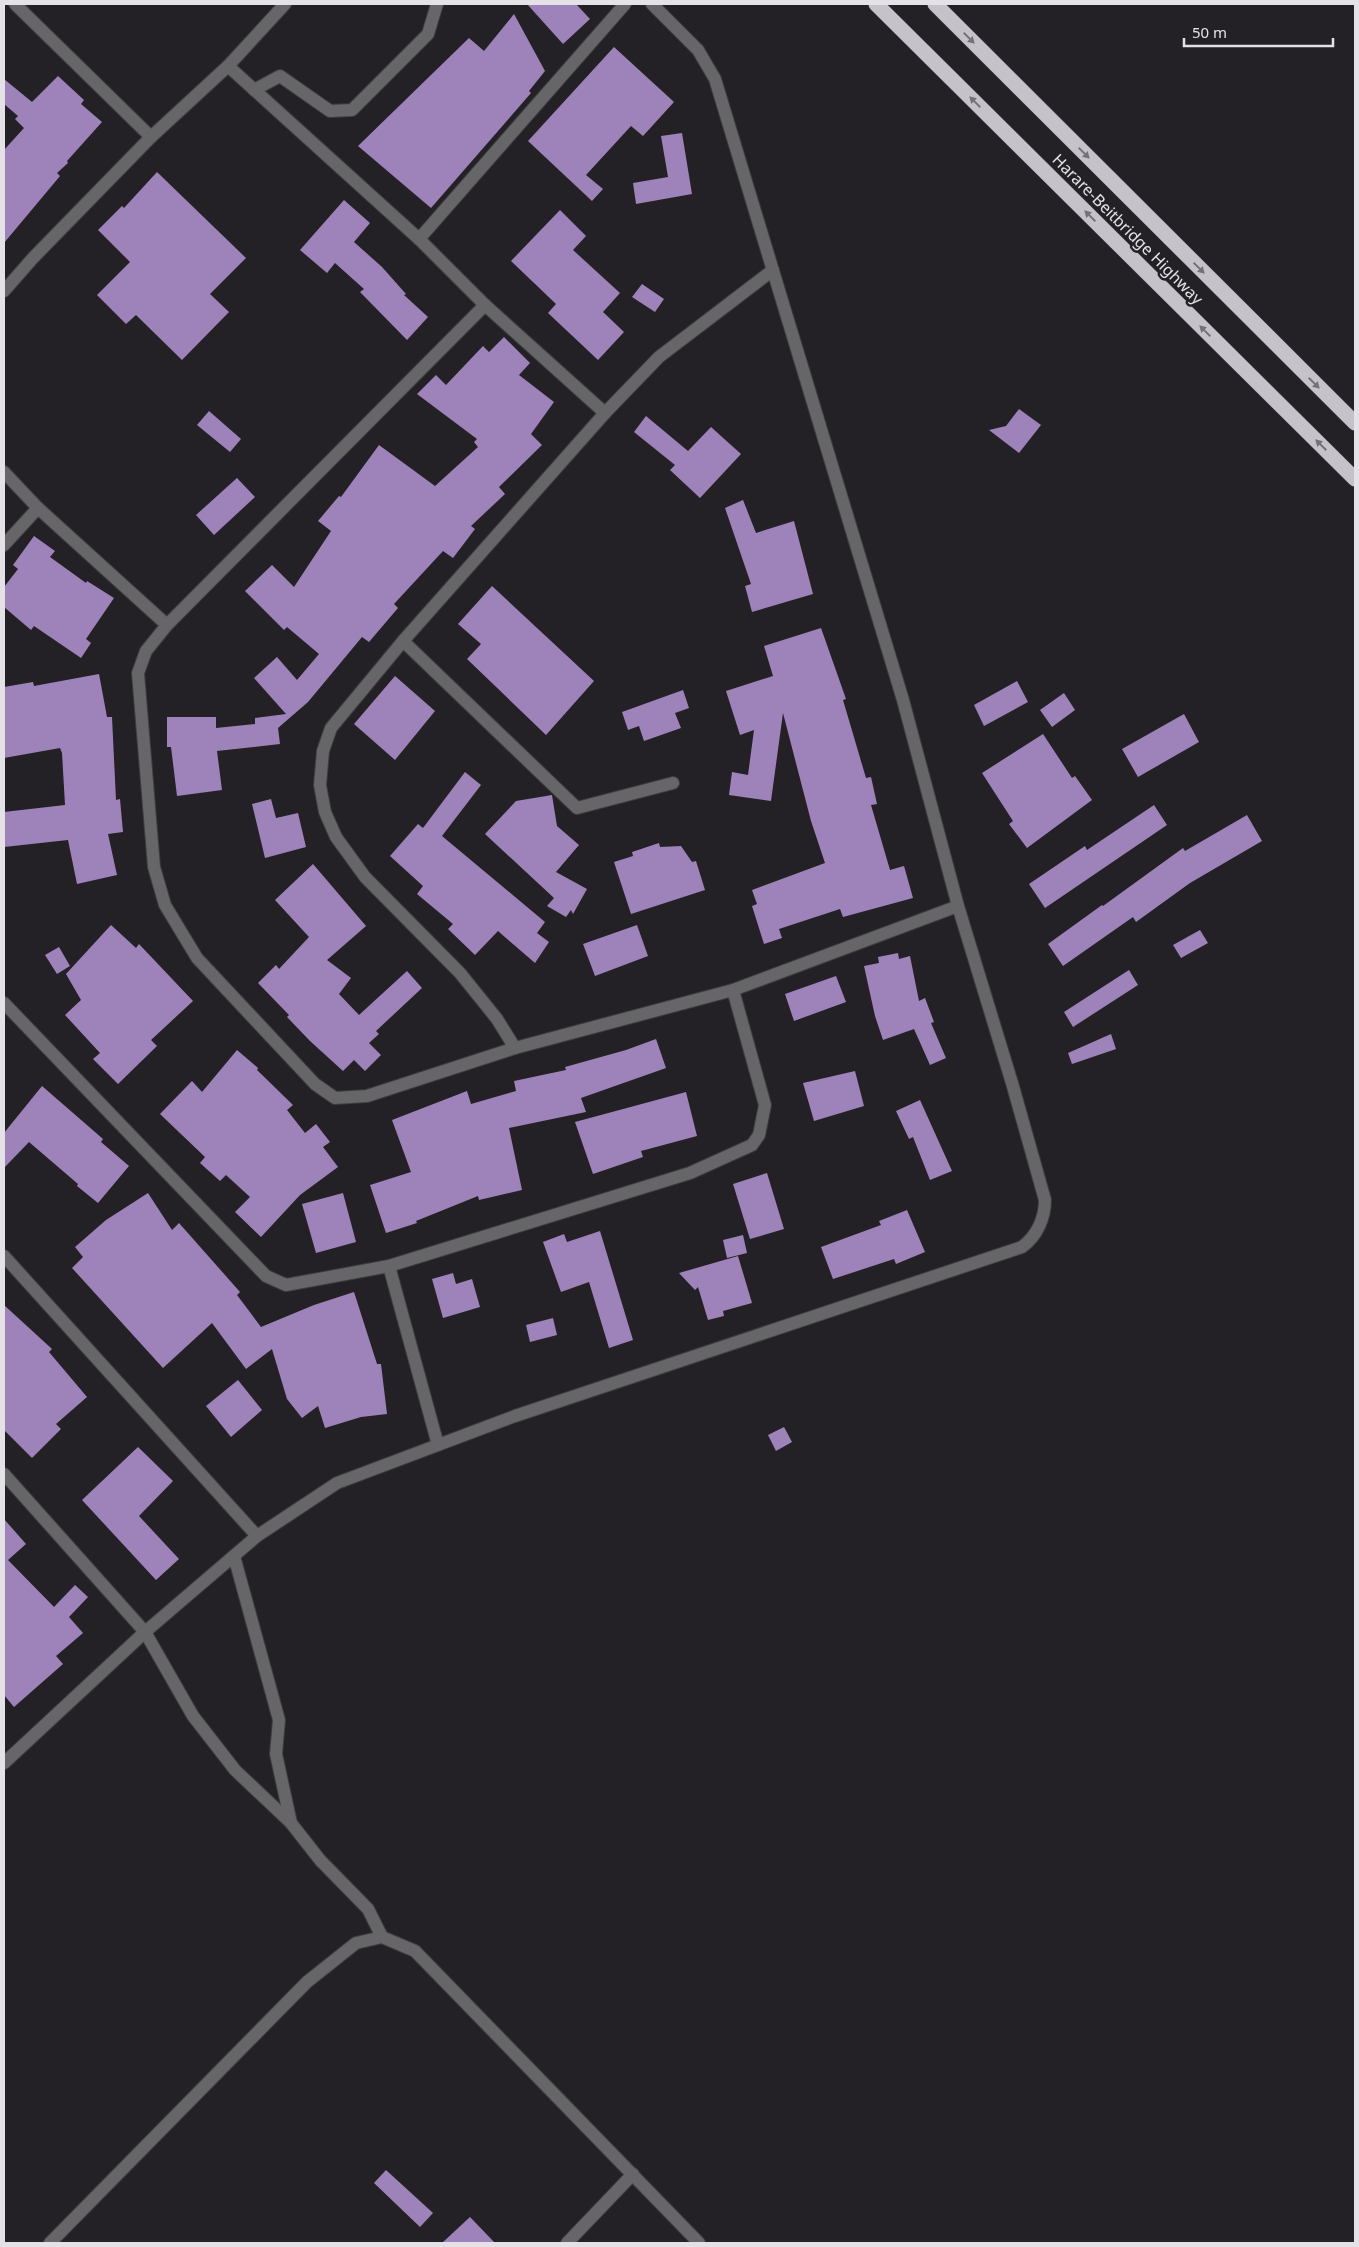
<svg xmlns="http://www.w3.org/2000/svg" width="1359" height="2247" font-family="'Noto Sans',sans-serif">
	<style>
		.building { fill: #9e83ba }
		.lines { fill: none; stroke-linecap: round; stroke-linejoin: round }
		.minor-casing { stroke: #3f3c41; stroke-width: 14 }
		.highway-casing { stroke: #3f3c41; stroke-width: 16 }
		.minor { stroke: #666567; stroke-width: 12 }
		.highway { stroke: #c5c2c9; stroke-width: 15 }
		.oneway { fill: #747278 }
		.labels { text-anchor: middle; stroke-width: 5; stroke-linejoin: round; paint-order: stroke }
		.street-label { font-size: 16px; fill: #e4e2e6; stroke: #242126 }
	</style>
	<rect width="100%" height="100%" fill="#242126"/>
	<!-- building -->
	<g class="building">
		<path d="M527,4H576L590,19L563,44Z"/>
		<path d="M514,14L545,71L529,91L531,93L431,208L358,146L469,38L484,51Z"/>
		<path d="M614,47L674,102L643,136L631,126L586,175L603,189L592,201L528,141Z"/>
		<path d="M58,76L84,100L81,104L102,122L67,161L68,163L57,173L60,176L4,243V150L24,128L15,119L18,116L4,104V79L32,102Z"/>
		<path d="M682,133L692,194L636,204L633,183L668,177L661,136Z"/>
		<path d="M157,172L246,258L210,294L229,312L182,360L136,315L126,324L97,295L130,262L98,230L122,206L124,208Z"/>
		<path d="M344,200L370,223L354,242L382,267L406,294L404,295L428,317L407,340L360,292L364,289L335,263L327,273L300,250Z"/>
		<path d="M560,210L586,236L573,250L620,293L603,312L624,332L598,360L548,313L556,304L511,261Z"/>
		<path d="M642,284L664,299L655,312L632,297Z"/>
		<path d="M504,337L530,363L519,375L554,402L531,434L542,445L499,487L505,494L471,526L475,529L453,558L443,551L394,604L398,608L369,642L362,637L308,702L278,728L280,744L217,751L222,790L177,796L171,747H167V717H216V728L255,724V718L286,714L254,678L277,657L297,680L319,654L287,627L284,630L245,591L272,565L294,587L331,531L318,521L339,496L341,497L379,445L435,486L478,447L474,442L477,439L417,394L436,375L446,385L483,346L489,352Z"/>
		<path d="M1019,409L1041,425L1019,453L989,430L1006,426Z"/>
		<path d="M209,411L241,439L230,452L197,425Z"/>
		<path d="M646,416L688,451L711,427L741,454L700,498L670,470L675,465L634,432Z"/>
		<path d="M237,478L255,497L214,535L196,515Z"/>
		<path d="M743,500L756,533L794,521L813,594L752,612L745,586L751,584L725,508Z"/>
		<path d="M34,536L55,551L50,557L86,583L87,581L114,598L86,639L91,643L81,658L34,626L31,630L4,607V587L18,569L13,565Z"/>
		<path d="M492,586L594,681L546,735L467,659L481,644L458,624Z"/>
		<path d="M821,628L846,699L843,700L866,778L871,777L877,804L871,805L890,870L904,866L913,898L843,917L840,909L779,929L782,938L764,944L752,906L757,904L752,890L825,863L811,821L783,713L771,801L729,795L732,772L748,775L754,730L740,735L726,691L773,676L764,646Z"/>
		<path d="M99,674L107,717H112L116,800L120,799L123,832L108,834L117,875L77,884L68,840L4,847V812L65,805L62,753L60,748L4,758V687L33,682L34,686Z"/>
		<path d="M395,676L435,711L395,760L354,724Z"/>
		<path d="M1017,681L1028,702L984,726L974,705Z"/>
		<path d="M683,690L689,708L675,713L681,728L644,741L639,726L628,730L622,712Z"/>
		<path d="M1064,693L1075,710L1052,727L1040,710Z"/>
		<path d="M1184,714L1199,742L1138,777L1122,749Z"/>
		<path d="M1043,734L1072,778L1075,776L1092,800L1027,848L1009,824L1013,821L982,773Z"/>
		<path d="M465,772L481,785L442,836L545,922L537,933L549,942L535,963L498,931L475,955L448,929L453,924L417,894L423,886L390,856L418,824L423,828Z"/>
		<path d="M552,795L557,826L579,845L556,872L587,889L573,914L571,910L566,917L547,906L554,898L485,834L516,801Z"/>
		<path d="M271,799L276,818L298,813L306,847L265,858L252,804Z"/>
		<path d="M1154,805L1167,825L1045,908L1029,884L1085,846L1087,850Z"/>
		<path d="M1247,815L1262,841L1190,883L1136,922L1133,917L1063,966L1048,944L1102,905L1103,906L1183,848L1185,851Z"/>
		<path d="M659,843L660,847L681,846L692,862L696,861L705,890L631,914L614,862L633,856L632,852Z"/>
		<path d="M313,864L366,926L327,960L351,978L339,994L359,1015L407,971L422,988L376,1031L379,1034L369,1043L381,1055L365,1071L354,1060L343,1071L310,1041L287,1017L289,1015L258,983L276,965L279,969L309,937L275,900Z"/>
		<path d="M111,925L136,948L139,944L193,1001L151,1040L157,1046L118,1084L93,1059L100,1053L65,1015L81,1000L66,974Z"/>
		<path d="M637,925L648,956L595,976L583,944Z"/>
		<path d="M1200,930L1208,943L1181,958L1173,945Z"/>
		<path d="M59,947L70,966L57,974L45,955Z"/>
		<path d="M898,953L899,959L910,956L919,1001L925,998L934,1022L931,1023L946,1058L930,1065L914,1029L883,1040L875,1016L864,966L879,963L878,957Z"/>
		<path d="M1129,970L1138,985L1073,1027L1064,1012Z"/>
		<path d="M836,976L846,1002L794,1021L785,994Z"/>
		<path d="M1111,1034L1116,1049L1072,1064L1068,1053Z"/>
		<path d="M656,1039L666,1068L581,1098L586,1112L509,1128L522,1190L479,1200L478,1196L416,1221L417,1223L386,1233L370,1185L411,1172L392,1120L467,1091L471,1104L516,1091L514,1081L566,1070L565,1067L626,1050Z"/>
		<path d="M237,1050L258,1068L257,1070L293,1105L287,1110L305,1133L316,1124L330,1142L323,1147L338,1167L300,1195L261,1237L235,1212L250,1197L226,1175L220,1181L200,1163L205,1157L160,1114L192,1081L202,1092Z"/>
		<path d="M855,1071L864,1106L814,1121L803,1083Z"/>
		<path d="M42,1086L103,1139L101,1142L129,1166L98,1203L77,1186L78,1184L29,1142L4,1168V1133Z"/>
		<path d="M686,1092L697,1136L641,1151L643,1157L593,1174L575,1122Z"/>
		<path d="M920,1100L952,1171L930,1180L913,1137L909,1139L896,1111Z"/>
		<path d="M767,1173L784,1229L750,1239L733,1184Z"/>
		<path d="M148,1193L172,1230L179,1223L240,1292L237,1295L261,1327L314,1305L354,1292L377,1364H381L387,1414L361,1417L325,1428L318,1406L302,1418L287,1399L272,1349L246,1369L212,1323L163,1368L72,1268L83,1257L75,1247L106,1220Z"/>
		<path d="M343,1193L356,1242L316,1253L302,1204Z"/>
		<path d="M907,1210L925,1252L896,1264L894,1259L833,1279L821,1247L881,1225L879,1221Z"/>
		<path d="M600,1231L633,1340L609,1348L589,1282L561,1292L543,1242L564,1234L567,1242Z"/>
		<path d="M743,1235L747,1253L727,1258L723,1240Z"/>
		<path d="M738,1256L752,1303L723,1311L724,1316L708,1320L698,1287L695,1290L679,1273Z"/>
		<path d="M453,1273L456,1284L472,1279L480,1307L443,1318L432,1279Z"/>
		<path d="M4,1305L52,1349L49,1352L87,1397L56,1424L61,1429L32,1458L4,1430Z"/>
		<path d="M553,1318L557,1335L530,1342L526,1325Z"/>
		<path d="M238,1380L262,1410L231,1437L206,1406Z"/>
		<path d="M784,1427L792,1442L776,1451L768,1435Z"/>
		<path d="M138,1447L173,1481L139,1516L179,1559L156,1580L82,1500Z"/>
		<path d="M4,1519L26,1544L8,1560L54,1607L75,1585L88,1597L69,1617L83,1633L56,1656L63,1664L14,1707L4,1695Z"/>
		<path d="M386,2170L433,2213L420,2227L374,2183Z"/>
		<path d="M470,2217L495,2243H442Z"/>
	</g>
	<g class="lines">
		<defs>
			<g id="minor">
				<path d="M15,4L151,137"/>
				<path d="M228,66L419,239"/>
				<path d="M254,90L280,76L330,111L352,110L428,34L437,4"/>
				<path d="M4,291L33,258L151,137L228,66L285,4"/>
				<path d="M485,305L167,625L146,651L138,673L154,867L165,905L197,958L315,1084L335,1098L367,1096L515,1048L733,990L958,906"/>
				<path d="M605,413L485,305L419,239L625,4"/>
				<path d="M4,472L38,508L167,625"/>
				<path d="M4,545L38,508"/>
				<path d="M403,641L577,808L673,783"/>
				<path d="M4,1003L266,1276L286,1285L389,1266L690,1173L752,1145L759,1135L765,1105L733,990"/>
				<path d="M515,1048L497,1019L460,973L365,877L336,837L325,812L320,785L323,751L331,728L403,641L605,413L659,357L773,270"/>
				<path d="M4,1256L257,1536"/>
				<path d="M389,1266L438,1445"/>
				<path d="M4,1474L145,1632L193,1716L235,1770L291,1823L320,1860L368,1909L382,1937"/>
				<path d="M234,1556L279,1720L276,1754L291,1823"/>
				<path d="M4,1763L145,1632L257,1536L337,1483L515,1416L1022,1247C1037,1236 1045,1218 1045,1200L1012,1083L958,906L903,700L715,79L698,50L652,4"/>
				<path d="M50,2243L307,1982L356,1943L382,1937L415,1951L699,2243"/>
				<path d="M567,2243L633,2174"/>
			</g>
			<g id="highway">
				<path d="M876,4L1355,479"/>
				<path d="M935,4L1355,423"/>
			</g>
		</defs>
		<!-- minor casing -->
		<use href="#minor" class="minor-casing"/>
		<!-- highway casing -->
		<use href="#highway" class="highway-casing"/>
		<!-- minor -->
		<use href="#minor" class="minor"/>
		<!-- highway -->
		<use href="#highway" class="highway"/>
	</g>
	<!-- one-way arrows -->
	<defs><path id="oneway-solid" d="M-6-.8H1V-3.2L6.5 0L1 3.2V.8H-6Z" transform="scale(1.25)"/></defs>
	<g class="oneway">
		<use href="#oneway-solid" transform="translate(969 38) rotate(45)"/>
		<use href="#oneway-solid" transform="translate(975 102) rotate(-135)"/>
		<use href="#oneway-solid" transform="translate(1084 153) rotate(45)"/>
		<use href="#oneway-solid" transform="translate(1090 216) rotate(-135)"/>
		<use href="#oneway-solid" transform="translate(1199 268) rotate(45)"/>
		<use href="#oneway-solid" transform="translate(1205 331) rotate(-135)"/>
		<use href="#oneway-solid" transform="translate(1314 383) rotate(45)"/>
		<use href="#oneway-solid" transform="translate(1321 445) rotate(-135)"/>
	</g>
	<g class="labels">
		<!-- street labels -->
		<g class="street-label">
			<text transform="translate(1128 229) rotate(45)" y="6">Harare-Beitbridge Highway</text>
		</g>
	</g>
	<!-- border -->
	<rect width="1359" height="2247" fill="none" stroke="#e4e2e6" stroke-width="10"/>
	<!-- scale -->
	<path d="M1184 38v8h149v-8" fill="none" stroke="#e4e2e6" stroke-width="2.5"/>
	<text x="1192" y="38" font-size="15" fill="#e4e2e6" stroke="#242126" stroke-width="4" paint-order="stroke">50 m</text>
</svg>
